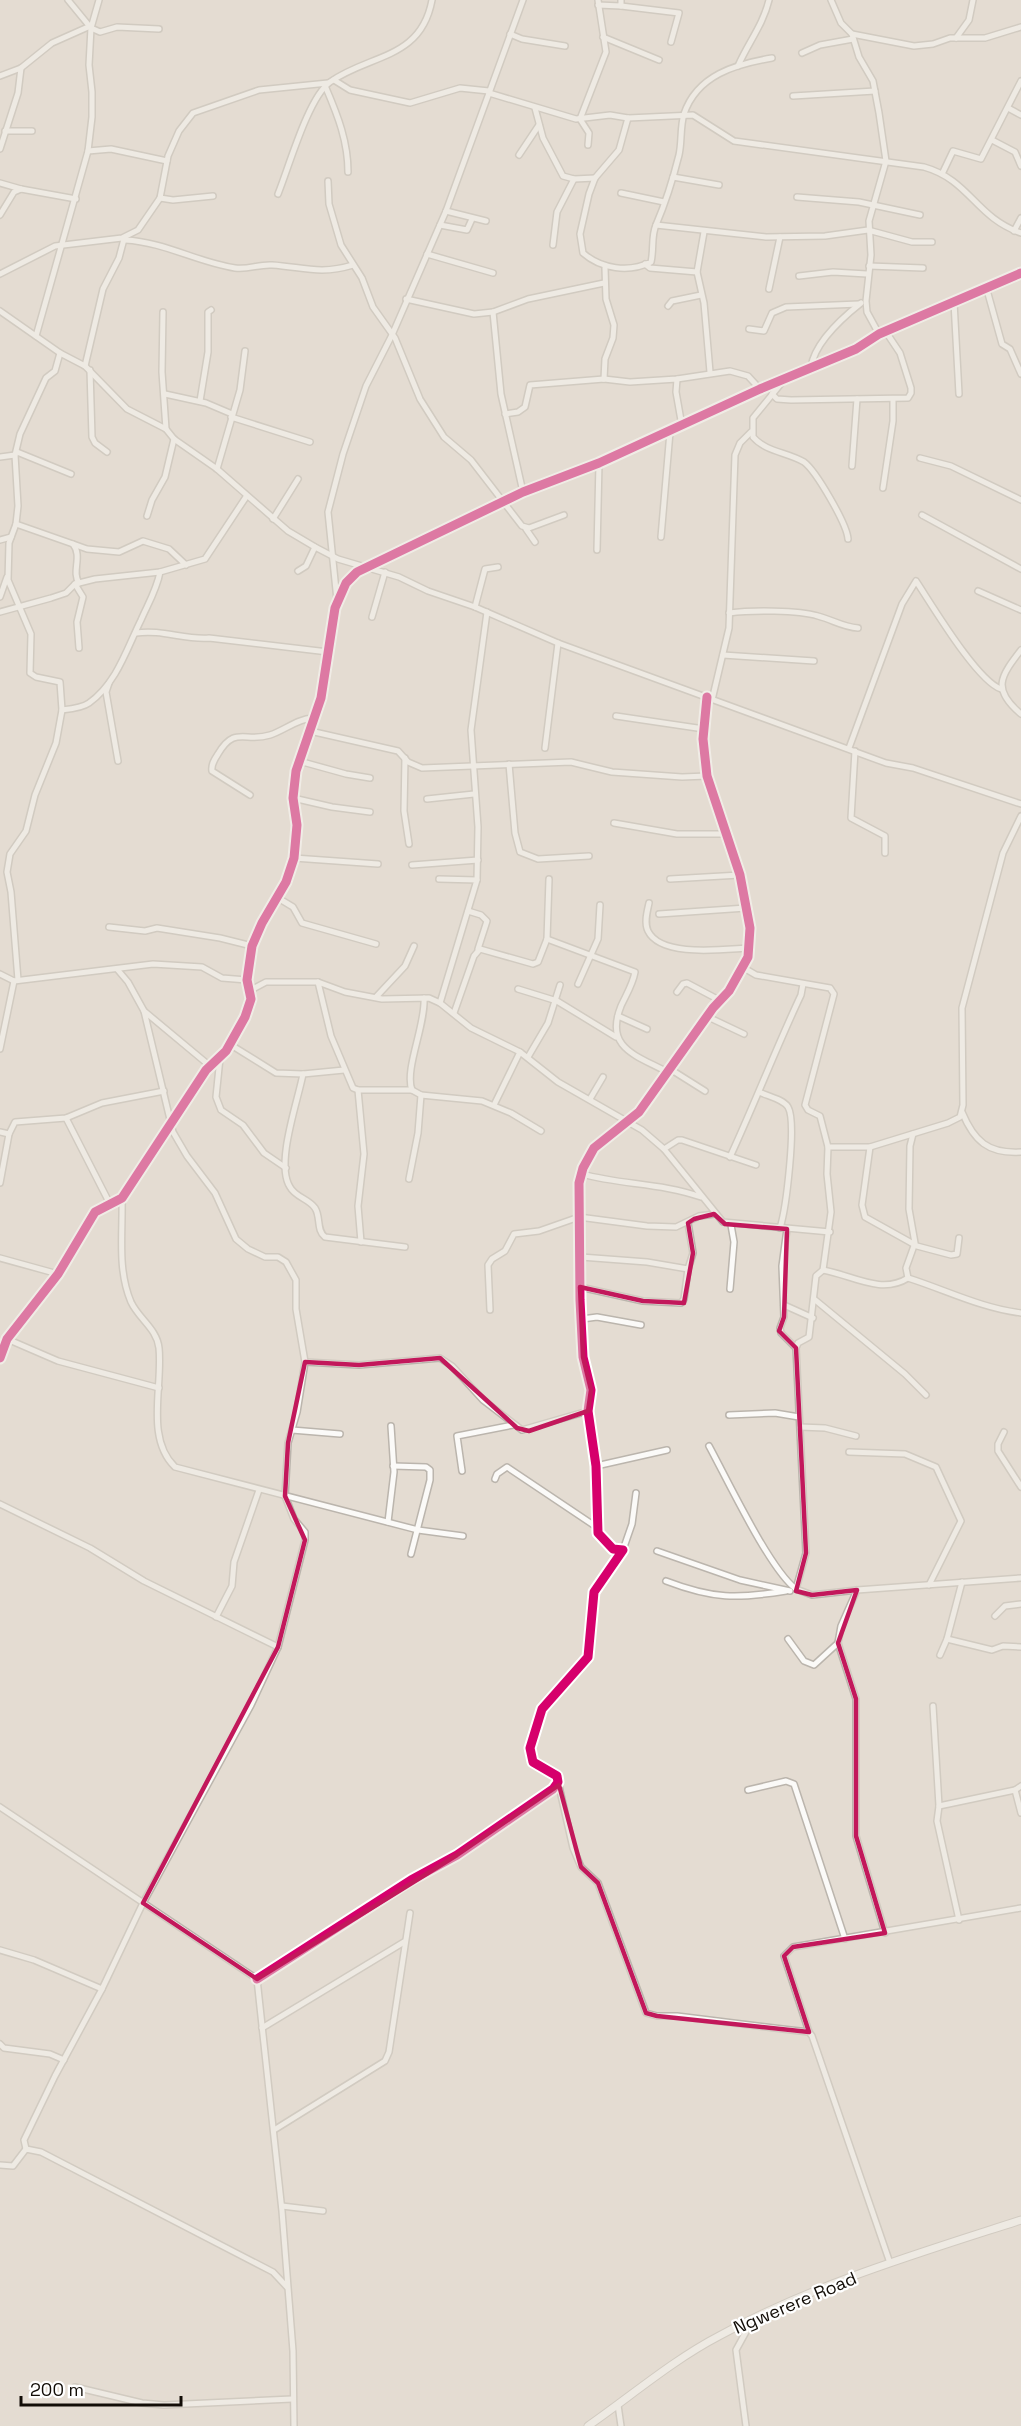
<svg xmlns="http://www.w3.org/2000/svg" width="1021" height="2426" font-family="'Space Grotesk',sans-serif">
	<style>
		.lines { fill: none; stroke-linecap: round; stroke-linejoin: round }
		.minor-casing { stroke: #bbb5ad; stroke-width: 8 }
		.major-casing { stroke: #bbb5ad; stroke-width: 9 }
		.minor { stroke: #fbfaf8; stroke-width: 5 }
		.major { stroke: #fbfaf8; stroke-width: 7 }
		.cycleway-casing { stroke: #fff; stroke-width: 13 }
		.cycleway { stroke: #d6006c; stroke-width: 9 }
		.marked { fill: none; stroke: #c2185b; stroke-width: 4.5; stroke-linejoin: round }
		.labels { text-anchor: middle; stroke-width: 4.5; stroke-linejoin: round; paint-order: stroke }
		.street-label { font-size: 18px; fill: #120d07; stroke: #fff }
	</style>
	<rect width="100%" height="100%" fill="#e4dcd2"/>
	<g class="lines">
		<defs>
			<g id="minor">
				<path d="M99,0L91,28L100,32L117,27L159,29"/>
				<path d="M831,0L841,23L852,34L859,57L873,81L879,113L886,161L869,221L871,255L866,301L867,312L879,334"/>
				<path d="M598,5L621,6V0"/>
				<path d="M621,6L679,13L671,42"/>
				<path d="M510,34L522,39L565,46"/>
				<path d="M852,34L914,46L933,44L950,38H985L1021,27"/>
				<path d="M603,37L659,60"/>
				<path d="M956,38L969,20L973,0"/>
				<path d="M802,53L820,45L853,39"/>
				<path d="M738,66C748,43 763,25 769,0"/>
				<path d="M0,76L21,68L52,43L88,27"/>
				<path d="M334,80L350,90L410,103L460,88L489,91"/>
				<path d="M326,88C338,116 348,142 348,172"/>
				<path d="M489,93L576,119L610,115L628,118L693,115L734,141L924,167C970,180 975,217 1021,233"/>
				<path d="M793,96L875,91"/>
				<path d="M535,108L543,138L563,176L574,179L595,178"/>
				<path d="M1008,108L1021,115"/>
				<path d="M628,118L619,150L595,178L589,194L580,234L583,253C601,269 629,273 651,262C654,250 651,236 656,225C665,204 673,179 679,155C682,142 680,127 684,114C697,75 736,64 772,58"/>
				<path d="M5,131H32"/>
				<path d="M992,140L1015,152L1021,166"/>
				<path d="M588,145L589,133L580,119L606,52L598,0"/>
				<path d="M0,149L18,93L21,68"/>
				<path d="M88,151L111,149L167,161"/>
				<path d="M519,155L539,125"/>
				<path d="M943,172L953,151L981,159L1021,81"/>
				<path d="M673,177L719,185"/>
				<path d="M328,181L329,204L341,245L362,278L373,307L395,338L420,399L444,437L471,460L522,526L529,528L564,515"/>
				<path d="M0,183L21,189"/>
				<path d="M621,193L664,202"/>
				<path d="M278,194C289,167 308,98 330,82C369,54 421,60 432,0"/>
				<path d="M797,197L859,202L920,215"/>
				<path d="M160,198L173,200L213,196"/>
				<path d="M446,211L486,221"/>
				<path d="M0,215L14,192L21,189L76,199"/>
				<path d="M440,225L467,230L472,219"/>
				<path d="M656,225L766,237L825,236L868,230L912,242H932"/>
				<path d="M1014,231L1021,218"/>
				<path d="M704,232L697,272L704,303L710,372"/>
				<path d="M125,240C164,242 197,262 235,268C248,270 259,264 272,265C303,267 320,275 353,265"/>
				<path d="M553,245L557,212L574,179"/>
				<path d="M427,254L493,273"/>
				<path d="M645,264L650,268L697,272"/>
				<path d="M869,266L923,268"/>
				<path d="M0,274L55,246L122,238L138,230L160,198L168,156L179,131L193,113L259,90L328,83"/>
				<path d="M799,276L833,272L867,274"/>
				<path d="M769,289L780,237"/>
				<path d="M987,290L1002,344L1010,349L1021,374"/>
				<path d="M406,299L474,314L493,312L528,299L604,283"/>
				<path d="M954,302L959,394"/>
				<path d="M668,306L672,301L701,295"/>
				<path d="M0,311L60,353L85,366L127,409L166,429L174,439L217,469L288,531L315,547L338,559L399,577L428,591L475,607L558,643L886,763L913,768L1021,804"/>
				<path d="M163,312L162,372L166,429"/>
				<path d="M493,312L501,394L523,492"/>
				<path d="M749,329L764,331L772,313L786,307L859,304"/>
				<path d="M36,336L88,151L92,117V92L89,65L91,28L68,0"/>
				<path d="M85,366L103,289L119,258L124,239"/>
				<path d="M811,367C815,342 842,318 861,303"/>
				<path d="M90,370L92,437L95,443L107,452"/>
				<path d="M604,379L605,359L613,338L614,325L606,299L605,268"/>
				<path d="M677,379L676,392L682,426"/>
				<path d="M784,380L753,418V437C766,452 787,452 804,462C816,471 847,524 848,539"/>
				<path d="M165,394L206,403L232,414"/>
				<path d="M772,394L777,399L791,400L908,398L911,393V388L900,353L886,332"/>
				<path d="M200,401L208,352V312L211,310"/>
				<path d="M505,414L518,412L525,407L530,385L604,379L630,382L677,379L730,371L748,376L760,389"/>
				<path d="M231,417L310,442"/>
				<path d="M17,452L71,474"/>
				<path d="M0,457L15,455"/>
				<path d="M920,458L951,466L1021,500"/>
				<path d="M852,466L857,399"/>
				<path d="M217,469L240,390L245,351"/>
				<path d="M883,488L893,421V399"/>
				<path d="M922,515L1021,569"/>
				<path d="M147,516L152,500L165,477L174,439"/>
				<path d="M273,519L298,479"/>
				<path d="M16,524L73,544C83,557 71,571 79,583"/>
				<path d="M526,529L535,542"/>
				<path d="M661,537L670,432"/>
				<path d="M0,540L11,537"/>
				<path d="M73,544L87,549L119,552L143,541L169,549L186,565"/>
				<path d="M597,550L599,463"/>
				<path d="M298,571L306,566L315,547"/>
				<path d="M75,584L83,597L77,622L79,648"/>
				<path d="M978,591L1021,610"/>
				<path d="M0,597L7,577"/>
				<path d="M337,600L328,512L343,454L366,386L392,335L446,211L523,0"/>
				<path d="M475,607L485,569L498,567"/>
				<path d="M0,612L51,598L66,593L75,584L95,579L160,572"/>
				<path d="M729,613C751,610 798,610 818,616C833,620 843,627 858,628"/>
				<path d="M372,617L385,572"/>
				<path d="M136,633C162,629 184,640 209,638L328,652"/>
				<path d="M1021,650C1001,676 991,689 1021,714"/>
				<path d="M723,655L814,661"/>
				<path d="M109,683L106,692L118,761"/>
				<path d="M712,700L729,628L735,455L740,443L751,432"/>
				<path d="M62,710C71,709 82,708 89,703C117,683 127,648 141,620C148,604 157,589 160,572L205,559L246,497"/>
				<path d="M616,716L704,729"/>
				<path d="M310,731L398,751L408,762L422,768L571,762L612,772L682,777L707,776"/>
				<path d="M545,748L558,643"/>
				<path d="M849,748L902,604L916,581C932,605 977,681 1001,689"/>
				<path d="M855,751L851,818L885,836V853"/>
				<path d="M405,758L404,811L409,844"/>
				<path d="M299,761L346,774L370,778"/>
				<path d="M509,764L515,833L520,852L538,859L589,856"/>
				<path d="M250,795L212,771C211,765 214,760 218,754C235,725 245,743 270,735C285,730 297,719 313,718"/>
				<path d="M293,798L332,807L370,812"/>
				<path d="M427,799L474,794"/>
				<path d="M614,823L677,834H726"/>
				<path d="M294,858L378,864"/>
				<path d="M412,865L478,860"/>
				<path d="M439,879L477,880L440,1003"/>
				<path d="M670,879L740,875"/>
				<path d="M477,880L478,827L471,730L487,612"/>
				<path d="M278,898L293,907L302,923L376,944"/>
				<path d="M649,903C647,912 644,923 648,931C661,958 725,949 749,948"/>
				<path d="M468,911L481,915L487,921L478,949"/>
				<path d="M659,914L746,908"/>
				<path d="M109,927L145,931L157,928L220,938L252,946"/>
				<path d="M547,939L635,972C633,984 626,995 621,1006C604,1048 636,1055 667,1072"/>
				<path d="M744,968L756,975L830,988L834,994L805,1105L808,1110L820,1116L828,1147L827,1174L831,1212L823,1270L816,1276L809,1337L798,1343L796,1348"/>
				<path d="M117,969L128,982L144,1011L210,1066"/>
				<path d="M0,974L14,981L153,964L202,967L222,978L247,980"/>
				<path d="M18,980L11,892L7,872L10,854L26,831L35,795L56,743L62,710L60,682L36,677L30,673L31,634L8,580L9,543L16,524L18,506L15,455L20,434L46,378L55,371L60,353"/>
				<path d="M318,982L331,1036L353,1088L358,1090L364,1154L358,1206L361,1242"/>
				<path d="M578,984L598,939L600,905"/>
				<path d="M518,989L557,1001L616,1037"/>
				<path d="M251,990L266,982H318L345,992L382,999L429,998L440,1003L471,1028L520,1052L558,1082L642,1130L664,1149L723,1222L830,1232"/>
				<path d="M677,992L683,984L687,983L721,1001"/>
				<path d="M376,997L405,966L414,946"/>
				<path d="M144,1011L173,1132L187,1156L215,1193L236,1239L248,1249L265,1257H278L286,1262L296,1280V1309L305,1362L297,1412L288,1443L285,1496L294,1519L305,1532V1540L278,1647"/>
				<path d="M454,1013L474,956L480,949L533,964L538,962L547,939L549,879"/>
				<path d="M618,1016L647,1029"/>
				<path d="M708,1017L744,1034"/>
				<path d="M231,1045L276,1073L303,1074L344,1070"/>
				<path d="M0,1049L14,981"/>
				<path d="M528,1057L548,1023L560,985"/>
				<path d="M220,1058L216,1097L221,1110L243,1125L264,1153L286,1168"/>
				<path d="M670,1069L705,1091"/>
				<path d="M303,1074C298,1101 275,1164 290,1187C295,1197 309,1199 315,1208C321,1217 316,1230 325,1237L405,1247"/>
				<path d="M358,1090H412L421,1095L418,1133L409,1179"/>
				<path d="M412,1090C404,1070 426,1024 424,998"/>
				<path d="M759,1092C767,1096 783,1099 788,1107C797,1122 786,1209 780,1228"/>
				<path d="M421,1095L482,1101L511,1113L541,1131"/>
				<path d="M590,1099L603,1077"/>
				<path d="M494,1105L520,1052"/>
				<path d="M962,1112C974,1141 988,1154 1021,1152"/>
				<path d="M66,1118L110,1204"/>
				<path d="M0,1132L9,1134L15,1122L66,1118L102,1103L164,1091"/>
				<path d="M828,1147H870L948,1123L960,1117L963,1105L962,1008L1003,853L1021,816"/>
				<path d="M870,1147L862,1205L865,1217L917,1246L951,1255L957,1254L959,1238"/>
				<path d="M664,1149L678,1140H682L756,1165"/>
				<path d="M730,1157C755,1103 776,1048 801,995L803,984"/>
				<path d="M582,1174C622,1185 661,1183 701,1197"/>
				<path d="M0,1183L9,1134"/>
				<path d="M122,1198C123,1233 117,1269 131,1302C139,1319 157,1329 159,1348C163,1386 145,1438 175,1467L418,1530L463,1536"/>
				<path d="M787,1229L782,1266L784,1317L780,1328L781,1333L796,1348L806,1553L796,1589L812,1595L857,1590L1021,1578"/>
				<path d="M581,1257L647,1262L688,1269L693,1253L688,1223"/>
				<path d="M0,1258L58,1274"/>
				<path d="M823,1270C852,1275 881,1295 908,1278C946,1290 981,1308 1021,1313"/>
				<path d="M908,1278L906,1268L915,1243L909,1209L910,1146L913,1134"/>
				<path d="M580,1287L643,1301L681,1303L684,1299L688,1269"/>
				<path d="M730,1289L734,1242L731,1225"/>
				<path d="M814,1299L905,1374L926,1395"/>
				<path d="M784,1305L813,1318"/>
				<path d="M490,1310L488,1265L492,1259L505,1251L514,1234L539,1231L579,1217L647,1226L676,1227L699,1216L714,1214"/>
				<path d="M582,1319L597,1317L641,1325"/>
				<path d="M7,1339L58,1361L159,1388"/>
				<path d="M0,1358L7,1339L58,1274L95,1212L122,1198L206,1070L226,1051L245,1017L251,999L247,980L252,946L262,923L286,882L294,858L297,825L293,798L296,771L321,698L335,608L346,583L357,572L523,492L599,463L760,389L856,349L879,334L1021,273"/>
				<path d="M305,1362L359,1365L440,1358L452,1366L483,1400L522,1430L588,1411"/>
				<path d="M729,1415L775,1413L799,1417"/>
				<path d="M800,1427L825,1428L856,1436"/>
				<path d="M292,1430L340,1434"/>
				<path d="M1004,1432L998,1444V1451L1021,1487"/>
				<path d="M709,1446C727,1479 770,1570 796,1589"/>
				<path d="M849,1452L905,1454L936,1467L961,1521L929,1585"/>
				<path d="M393,1466L426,1467L430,1470V1480L411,1554"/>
				<path d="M596,1466L667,1450"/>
				<path d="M462,1471L457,1436L513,1425"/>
				<path d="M495,1479L497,1474L507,1467L598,1528"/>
				<path d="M0,1504L90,1548L144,1581L278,1647L251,1705L143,1903L102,1989L55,2076L24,2140L26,2149"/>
				<path d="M388,1522L394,1472L391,1426"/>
				<path d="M623,1550L632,1524L636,1493"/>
				<path d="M657,1551L740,1580L790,1591"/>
				<path d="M666,1581C713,1599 737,1599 786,1591"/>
				<path d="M857,1590L841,1626L838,1643L856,1699V1836L885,1933"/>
				<path d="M995,1616L1005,1606L1021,1604"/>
				<path d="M216,1617L232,1586L234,1562L259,1490"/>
				<path d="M788,1639L804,1661L814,1665L838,1643"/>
				<path d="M947,1639L992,1650L1003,1646L1021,1647"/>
				<path d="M940,1655L947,1639L962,1582"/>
				<path d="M933,1706L939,1806"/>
				<path d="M558,1782L573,1848L581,1867L598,1883L646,2013L657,2016H677L791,2030L809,2032L812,2036L890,2263"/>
				<path d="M748,1790L786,1781L794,1784L845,1939"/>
				<path d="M1015,1790L1021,1813"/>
				<path d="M0,1807L257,1979L282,2211L293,2351L294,2426"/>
				<path d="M959,1920L937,1821L939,1806L1015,1790L1021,1786"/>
				<path d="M0,1950L34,1960L102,1989"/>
				<path d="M257,1979L411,1880L457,1855L553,1789L558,1782L557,1776L533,1762L530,1748L542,1709L588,1657L594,1592L623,1550L613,1549L598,1533L596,1466L588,1411L591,1390L583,1357L580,1300L579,1183L583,1168L594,1148L639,1112L713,1008L729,991L748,957L750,928L740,875L707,776L703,739L707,697"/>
				<path d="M262,2028L404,1942"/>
				<path d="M809,2032L784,1956L793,1947L1021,1908"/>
				<path d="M0,2044L4,2048L50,2054L64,2060"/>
				<path d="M274,2130L385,2061L389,2052L410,1913"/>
				<path d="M0,2165L13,2166L26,2149L41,2152L273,2272L287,2287"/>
				<path d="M282,2206L323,2211"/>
				<path d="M75,2387L142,2403L164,2405L292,2399"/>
				<path d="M618,2405L621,2426"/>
				<path d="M746,2426L736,2350L753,2319"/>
			</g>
			<path id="major" d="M588,2426C631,2396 673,2360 719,2336C814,2284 919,2253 1021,2220"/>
		</defs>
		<!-- minor casing -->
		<use href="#minor" class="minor-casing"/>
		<!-- major casing -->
		<use href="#major" class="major-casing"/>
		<!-- minor -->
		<use href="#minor" class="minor"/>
		<!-- major -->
		<use href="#major" class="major"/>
		<defs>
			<g id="cycleway">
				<path d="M0,1358L7,1339L58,1274L95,1212L122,1198L206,1070L226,1051L245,1017L251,999L247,980L252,946L262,923L286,882L294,858L297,825L293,798L296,771L321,698L335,608L346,583L357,572L523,492L599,463L760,389L856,349L879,334L1021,273"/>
				<path d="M257,1979L411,1880L457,1855L553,1789L558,1782L557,1776L533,1762L530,1748L542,1709L588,1657L594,1592L623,1550L613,1549L598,1533L596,1466L588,1411L591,1390L583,1357L580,1300L579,1183L583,1168L594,1148L639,1112L713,1008L729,991L748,957L750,928L740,875L707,776L703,739L707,697"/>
			</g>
		</defs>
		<!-- cycleway casing -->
		<use href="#cycleway" class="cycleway-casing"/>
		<!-- cycleway -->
		<use href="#cycleway" class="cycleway"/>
	</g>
	<!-- marked area -->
	<path d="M0 0H1021V2426H0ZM714,1214L725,1224L787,1229L784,1317L779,1331L796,1348L806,1553L796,1591L812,1595L857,1590L838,1643L856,1699V1836L885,1933L793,1947L784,1956L809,2032L657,2016L646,2013L598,1883L581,1867L559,1785L457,1855L257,1979L143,1903L278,1647L305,1540L285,1496L288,1443L305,1362L359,1365L440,1358L517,1428L529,1431L588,1411L591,1390L583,1357L580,1287L643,1301L684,1303L693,1253L688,1223L694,1219Z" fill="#e4dcd2" fill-opacity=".55" fill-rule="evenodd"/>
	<path class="marked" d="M714,1214L725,1224L787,1229L784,1317L779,1331L796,1348L806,1553L796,1591L812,1595L857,1590L838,1643L856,1699V1836L885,1933L793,1947L784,1956L809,2032L657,2016L646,2013L598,1883L581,1867L559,1785L457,1855L257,1979L143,1903L278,1647L305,1540L285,1496L288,1443L305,1362L359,1365L440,1358L517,1428L529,1431L588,1411L591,1390L583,1357L580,1287L643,1301L684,1303L693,1253L688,1223L694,1219Z"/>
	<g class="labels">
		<!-- street labels -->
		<g class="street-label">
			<text transform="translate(795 2303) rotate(-23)" y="6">Ngwerere Road</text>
		</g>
	</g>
	<!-- scale -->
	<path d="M21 2396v9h160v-9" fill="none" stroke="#120d07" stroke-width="3"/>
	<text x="30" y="2396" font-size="18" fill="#120d07" stroke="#ffffff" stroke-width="4.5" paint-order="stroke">200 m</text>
</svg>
